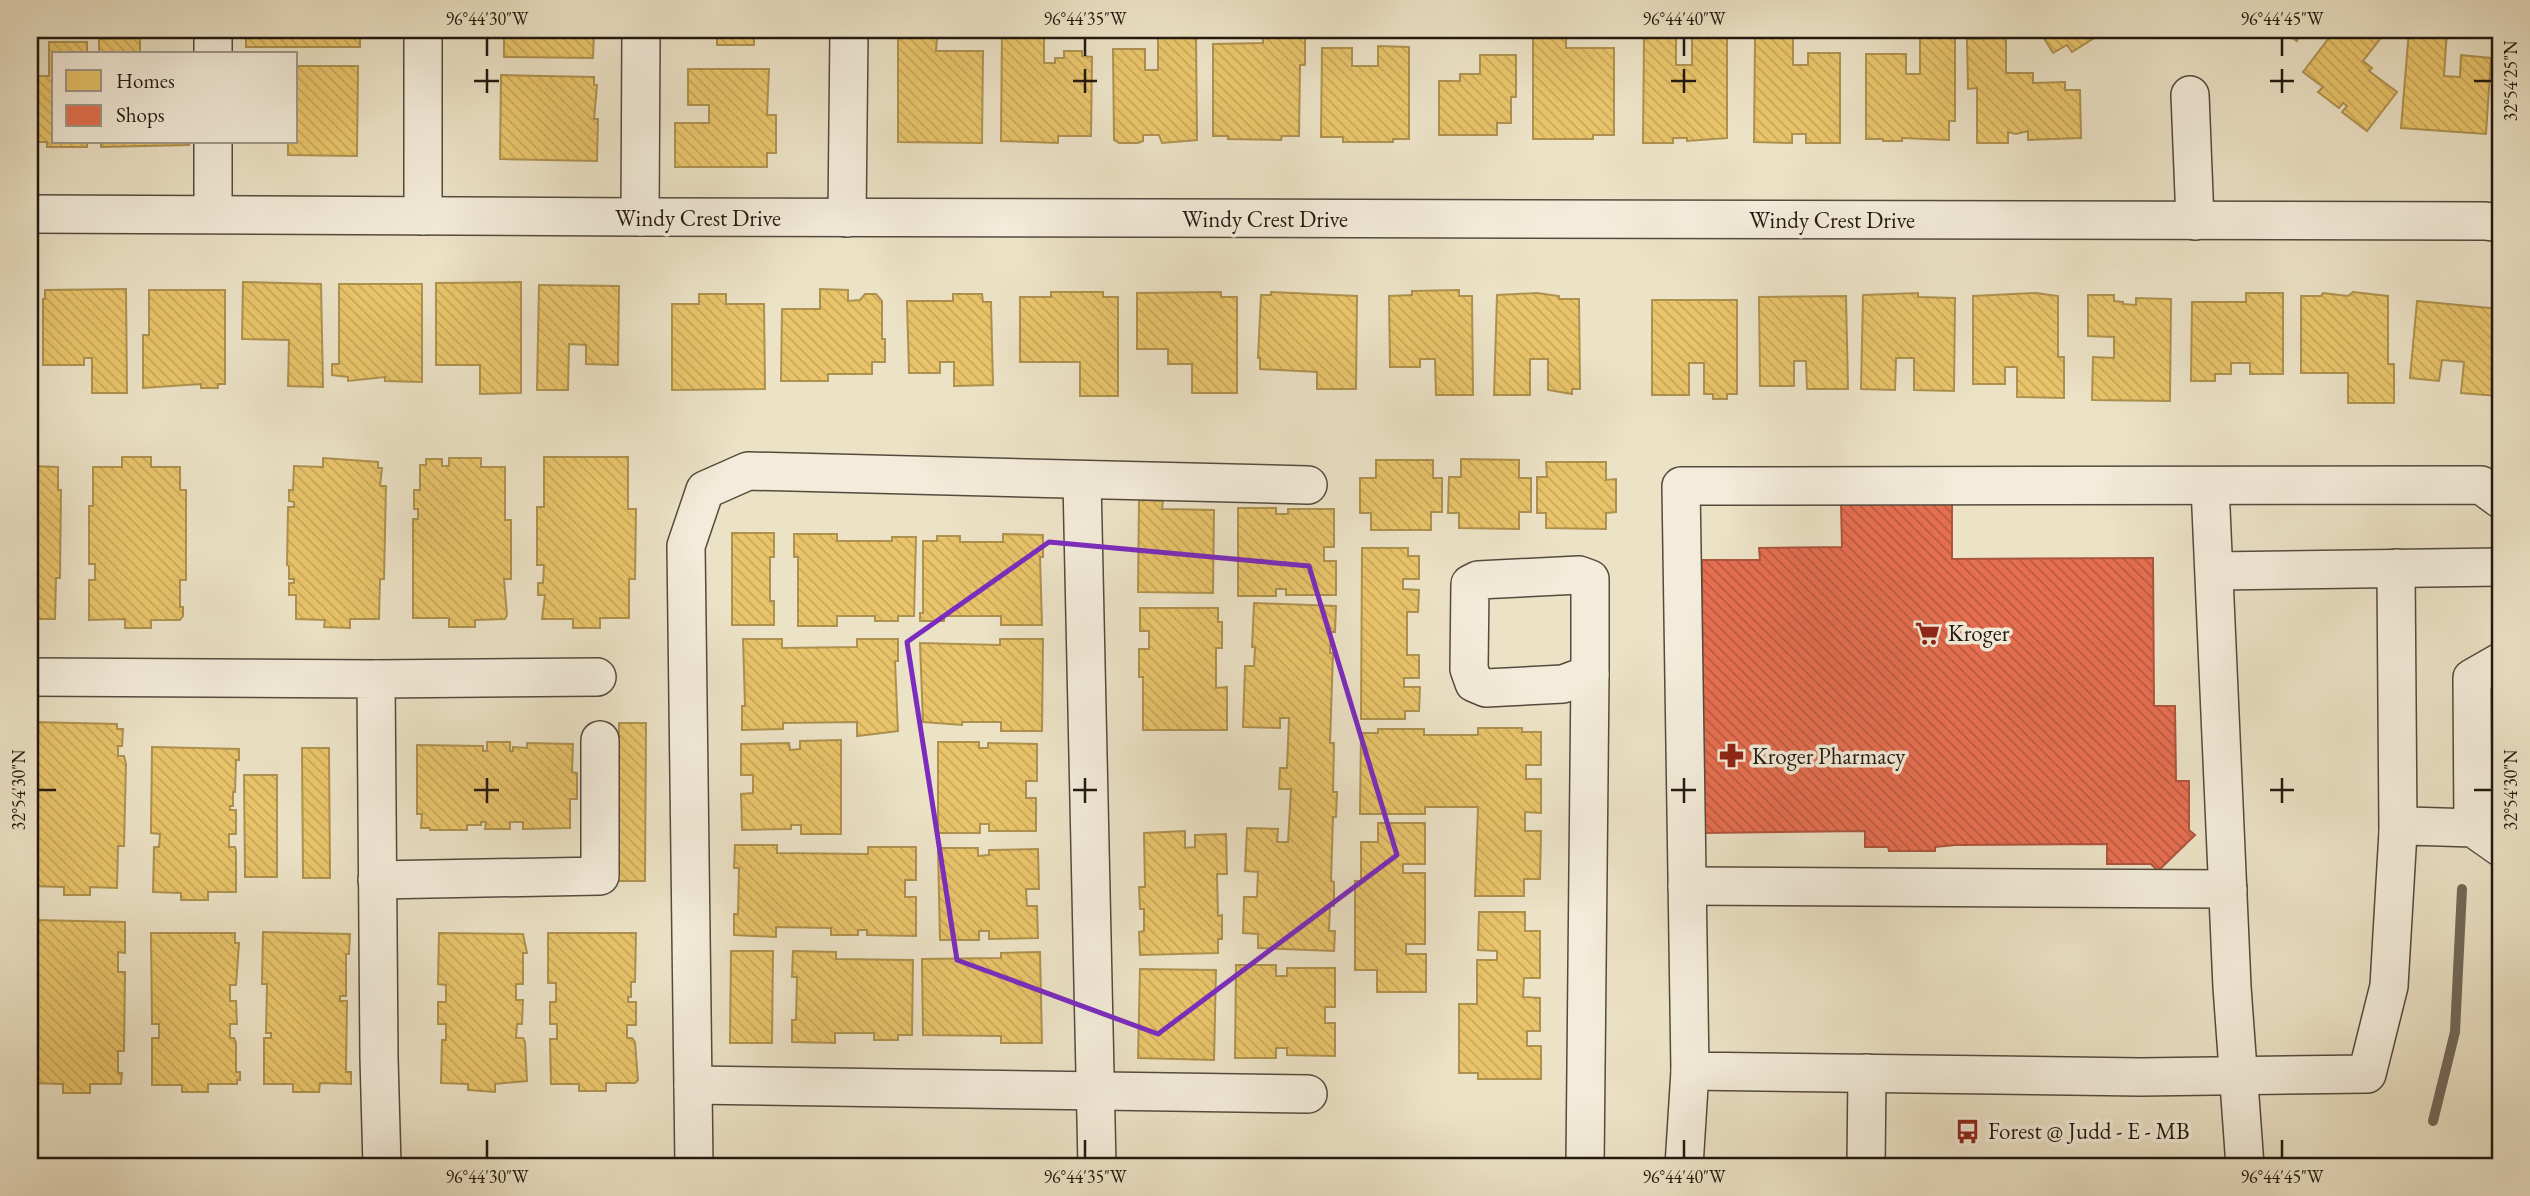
<svg xmlns="http://www.w3.org/2000/svg" width="2530" height="1196" font-family="'EB Garamond',serif">
	<style>
		.homes { fill: url(#homes-back-hatch); stroke: #ad914f; stroke-width: 2 }
		.shops { fill: url(#shops-back-hatch); stroke: #ac553e; stroke-width: 2 }
		.lines { fill: none; stroke-linecap: round; stroke-linejoin: round }
		.stream { stroke: #726958; stroke-width: 10 }
		.minor-casing { stroke: #544b3e; stroke-width: 40 }
		.minor { stroke: #f3ecda; stroke-width: 37 }
		.marked { fill: none; stroke: #7b2cbf; stroke-width: 5; stroke-linejoin: round }
		.ticks { fill: none; stroke: #221910; stroke-width: 2.5 }
		.labels { text-anchor: middle; stroke-width: 7; stroke-linejoin: round; paint-order: stroke }
		.street-label { font-size: 23px; fill: #221910; stroke: #f3ecda }
		.poi-label { font-size: 23px; fill: #221910; stroke: #f3ecda; text-anchor: start }
		.neatline { fill: none; stroke: #221910; stroke-width: 2.5 }
		.ticks-label { font-size: 18px; text-anchor: middle; fill: #221910 }
	</style>
	<defs>
		<pattern id="homes-back-hatch" width="6" height="6" patternUnits="userSpaceOnUse" patternTransform="scale(1.75)"><rect width="6" height="6" fill="#e9c46a"/><path d="M-1 5l2 2M0 0l6 6M5-1l2 2" fill="none" stroke="#c8a85b"/></pattern>
		<pattern id="shops-back-hatch" width="6" height="6" patternUnits="userSpaceOnUse" patternTransform="scale(1.75)"><rect width="6" height="6" fill="#e76f51"/><path d="M-1 5l2 2M0 0l6 6M5-1l2 2" fill="none" stroke="#bb5a42"/></pattern>
	</defs>
	<rect width="100%" height="100%" fill="#ece2c6"/>
	<filter id="stains"><feTurbulence type="fractalNoise" baseFrequency=".00286" numOctaves="4"/><feColorMatrix values="0 0 0 0 .2 0 0 0 0 .09 0 0 0 0 .02 0 0 0 .5 -.17"/></filter>
	<radialGradient id="worn" r=".72"><stop offset=".6" stop-color="#630" stop-opacity="0"/><stop offset="1" stop-color="#630" stop-opacity=".3"/></radialGradient>
	<!-- homes -->
	<g class="homes">
		<rect x="246" y="30" width="114" height="17"/>
		<path d="M504,30H594L593,58L504,57Z"/>
		<path d="M701,30H768V33H754V45H717V31Z"/>
		<path d="M898,30H932V38H937L936,51H983L982,143L898,142Z"/>
		<path d="M1002,30H1044V63H1055V58H1064V51H1082V56L1092,57L1091,136H1058V143L1001,141Z"/>
		<path d="M1263,30H1305V65H1300L1299,136H1282L1281,140L1228,139V136H1213V44L1263,43Z"/>
		<path d="M1653,30H1671V34H1676V65H1692V34H1727V138L1687,141V138H1673V143H1643L1644,34H1653Z"/>
		<path d="M1920,30H1955V121H1949V140L1902,138V141H1883V139H1866V54H1906V74H1920Z"/>
		<path d="M2039,30H2107L2072,52L2067,45L2053,53Z"/>
		<path d="M2278,30H2304L2297,41Z"/>
		<path d="M2335,30H2387L2363,61L2372,68L2369,71L2397,92L2367,131L2342,112L2347,106L2343,103L2339,108L2318,92L2323,87L2303,72Z"/>
		<path d="M2409,30H2447L2444,76L2460,77L2461,55L2491,58L2486,134L2401,128Z"/>
		<path d="M1158,35H1196L1197,140L1162,143L1159,135H1143V141L1138,143H1119L1114,140L1113,49H1145V70H1158Z"/>
		<path d="M1533,36H1566V48H1614V135H1593V139H1533Z"/>
		<path d="M140,38V54H99V39Z"/>
		<path d="M1755,38H1793V65H1808V53H1840V143H1806V134H1792V143L1754,142Z"/>
		<path d="M2006,38V73H2033V83L2065,82V90H2080L2081,138L2028,140V131L2016,134L2008,132V143H1977V88L1968,89L1967,39Z"/>
		<path d="M49,42H87V54H54V142H87V147H47V142H33V147H30V57H36V76H49Z"/>
		<path d="M1378,46L1409,47V139H1393V142H1343V137H1321L1322,48H1352V66H1378Z"/>
		<path d="M1480,55H1516V97H1511V123H1497V135H1439V81H1460V74H1480Z"/>
		<path d="M296,66H358L357,156L288,155V142H296Z"/>
		<path d="M688,69H769L767,115H776V153H767V167H675V123H709V105H688Z"/>
		<path d="M501,75L594,77V85H597L594,119H598L597,161L500,159Z"/>
		<path d="M101,142H189V145L101,147Z"/>
		<path d="M243,282L321,284L323,387L288,386L289,340L242,339Z"/>
		<path d="M521,282V393L480,394V365H436V283Z"/>
		<path d="M339,284H422V382L385,381V377L348,381V377L332,375V364H339Z"/>
		<path d="M539,285L619,286L618,365L586,364V345L569,344L568,390H537Z"/>
		<path d="M126,289L127,393H92V358H84V365H43V299H45V290Z"/>
		<path d="M820,289L848,290V301L860,300L865,294H876L882,301V339H885V362H872V374H828V381H781L782,309H820Z"/>
		<path d="M149,290H225V384H218V388H201V384L143,388V335H149Z"/>
		<path d="M1459,290V296H1472L1473,395H1436L1435,359H1420V367H1390L1389,296L1412,295V291Z"/>
		<path d="M1051,292H1103V297H1118V396H1080V362H1020V297H1051Z"/>
		<path d="M1221,292V297H1237V393H1192V364H1168V349H1137V293Z"/>
		<path d="M1271,292L1357,296L1356,389H1317V372L1260,369V358H1258L1261,295H1271Z"/>
		<path d="M2353,292L2388,296V364H2394V403H2348V373H2301V296H2321L2323,293L2348,296Z"/>
		<path d="M1537,293L1559,296V299H1579L1580,389H1572V394L1548,390V359H1530V395H1494L1497,295Z"/>
		<path d="M1918,293V297L1955,298L1954,391L1914,390V358H1896L1895,390L1861,389L1863,295Z"/>
		<path d="M2036,293L2058,296V357H2064V398L2017,397V367H2005V384H1973V296Z"/>
		<path d="M2246,293H2283V374H2250V363H2231V374H2215V381H2191L2192,302H2246Z"/>
		<path d="M699,294H726V304H764L765,389L672,390V304H699Z"/>
		<path d="M953,294H982L983,302H991L993,385L954,386V362H940V373H909L907,301H953Z"/>
		<path d="M2088,295H2114V301L2123,302V304L2136,305V298L2171,299L2170,401L2092,400L2093,357L2114,358V337L2088,336Z"/>
		<path d="M1846,296L1848,389H1807L1806,361H1794V386H1760L1759,297Z"/>
		<path d="M1652,300H1737V394H1727V399H1713V394H1704V363H1689V395H1652Z"/>
		<path d="M2417,301L2500,309V370L2498,396L2461,393L2464,362L2442,360L2439,381L2410,378Z"/>
		<rect x="30" y="364" width="3" height="19"/>
		<path d="M122,457H151V467H180V490H186V580H180V607H183V616L180,620H151V628H125V619L89,620V580H95V564H89V506H93V467H122Z"/>
		<path d="M544,457H628V509H636L635,579H629V618H600V628H573V619H542L545,595H538V583H543L544,565H537V507H544Z"/>
		<path d="M323,458L378,462V468H382L380,486H386L384,579H380L379,619H350V628L324,627L325,620L296,619V595H289V583H294V579H289V566L287,565L288,507H294V502L289,501V490H293L294,466L323,467Z"/>
		<path d="M449,458H481V467H505V520H511V579H504L507,615L505,619L475,620V627H449V618H413V519H418V509H414V490H420V465H426V459H442V466H449Z"/>
		<path d="M1461,459L1519,460V478H1531V512H1519V529L1459,528V513H1448L1449,477H1461Z"/>
		<path d="M1376,460H1433V478H1442V512H1431V530H1371V513H1360V478H1376Z"/>
		<path d="M1546,462H1606V480L1616,479V512L1606,513V529L1546,528V513H1537V477H1547Z"/>
		<path d="M30,466L58,467V490H61L60,578H56L55,619H30Z"/>
		<path d="M1139,500L1163,501L1162,509L1214,510L1213,593L1138,592Z"/>
		<path d="M1238,508H1276V514H1288V509H1334V547H1324V561H1336V595H1286V589H1276V596H1238Z"/>
		<path d="M732,533H774V557H770V601H774V625H732Z"/>
		<path d="M794,534H837V541H892V537H916L914,616H898V621H875V616H837V626H798V557H794Z"/>
		<path d="M1003,534L1043,535V557H1040L1042,625H1001V616H944V621H920V613H923V541H937V536H960V542H1003Z"/>
		<path d="M1362,548H1408V556H1419V579H1403V589L1419,590L1418,612H1407V655H1419V678H1404V687H1420L1419,711H1405V719H1361Z"/>
		<path d="M1254,603L1336,606L1335,632H1331L1330,653H1333L1330,743H1334L1333,792H1337L1336,817H1333L1331,881L1334,882V906H1330L1329,931H1335L1334,951L1258,948V934L1243,933L1244,897H1257L1258,872L1245,871L1247,828L1278,829L1277,842H1288L1291,789H1279L1280,768H1287L1289,718H1280V728L1243,727L1245,666H1254L1255,647H1252Z"/>
		<path d="M1140,608H1218V622H1222V648H1216V688L1227,687V730H1143V677H1139V649H1149V631H1140Z"/>
		<path d="M743,639H782V648L857,647V639H898V661H895L898,731L857,736V722L783,723V729L742,730V706H745Z"/>
		<path d="M1000,639H1043L1042,731H1001V722H962V725L923,722L920,643L1000,645Z"/>
		<path d="M33,722L117,724V729H123L122,746H118V756H124L126,764L124,846H118L117,888L90,887V895H64V887L31,886L30,775H32Z"/>
		<path d="M619,723H646L645,881H618Z"/>
		<path d="M1478,728H1522V732H1541V765H1526V779H1541V813L1525,812V831H1541L1540,879H1524V896H1475L1478,807H1425V814H1360L1361,733H1378V729H1424V735H1478Z"/>
		<path d="M841,740V834H801V825H791V829L742,830L741,794L753,793V775H741V744L789,743L790,750L800,749V741Z"/>
		<path d="M487,742H510V751H513V747L527,748V743L573,744L572,772L577,773V799H570V828L523,829V822H510V829H485L486,822H481V825H467V830H430V828H421L422,814H417V745L483,746V751H487Z"/>
		<path d="M938,742H979V748H988V743L1037,744V781H1026V798H1036V831H989V824H980V833H938Z"/>
		<path d="M152,747L239,749V760H236L235,792H233V806H230V810H236V834H229V847H235L236,851V892H208V900H181V893L153,892L154,847H159L160,834L151,833Z"/>
		<path d="M302,748H329L330,878H303Z"/>
		<path d="M244,775H277V877H245Z"/>
		<path d="M1378,823H1425V864H1403V873H1425V944H1406V954H1426V992H1377V970H1355V881H1361V842H1378Z"/>
		<path d="M1185,831V848L1195,847V835L1226,834L1227,874H1217L1218,916L1222,915V939H1218V953L1140,955L1139,932L1144,931V909H1140L1139,887H1145L1144,833Z"/>
		<path d="M735,845H777V853L868,854V847H916V880H905V897H916V936L867,935V930H858V935H831V928L776,927V937L734,935V914H738L739,868H734Z"/>
		<path d="M938,848H978V856L989,855V850L1038,849L1039,889H1026L1027,906H1037L1038,938L989,939V931H979V940H940Z"/>
		<path d="M1479,912H1525V931H1540V978H1524L1523,997L1540,998V1031H1527V1046H1541V1079H1478V1073H1459V1004H1477V960H1497V951L1478,950Z"/>
		<path d="M33,920L125,922V953L118,952V972H125L124,1051H118V1073H122L121,1084H90V1093H63V1084L30,1083Z"/>
		<path d="M263,932L350,934L349,954H346V996H340V1001H347L346,1072H351V1084L320,1083L319,1092H293V1084H264V1038H271V1033H266L267,984H262Z"/>
		<path d="M151,933H235V943H239L236,985H230V1001H236L237,1024H230V1038H234L236,1043V1072H240V1080H237V1084H208V1092H182V1085H152V1038H159V1024H152Z"/>
		<path d="M439,933L523,934L527,953H523V984H516V1000H523L522,1024H517L516,1038H523L525,1042L527,1081L495,1084V1092L468,1090V1084L441,1083L442,1040H446V1024H438V1002H446V985L438,984Z"/>
		<path d="M548,933H636L635,982H631V997H628V1002H636V1025H627V1038H632L635,1042L638,1080L635,1083H606V1091H579V1084H551L550,1039H557V1024H550V1002H556V983H548Z"/>
		<path d="M731,951H773L772,1043H730Z"/>
		<path d="M793,951L836,952V959L913,960L912,1035H898V1040H874V1033H835V1043L792,1042V1020H796L797,977H792Z"/>
		<path d="M1040,952L1042,1043H1001V1036L923,1035L922,959L1001,958V953Z"/>
		<path d="M1236,965H1276V976H1287V968H1335V1007H1325V1023H1335V1056L1287,1055V1048H1276V1058H1235Z"/>
		<path d="M1140,969L1216,970L1214,1060L1138,1058Z"/>
	</g>
	<!-- shops -->
	<g class="shops">
		<path d="M1952,502V559L2153,558L2154,706H2175L2176,781H2189V830L2195,835L2158,871L2151,864H2107V844L1955,845L1935,847V851H1889L1888,847H1865V831L1703,833L1702,560H1760L1759,548L1842,547L1841,503Z"/>
		<path d="M2483,761H2500V811H2484Z"/>
	</g>
	<g class="lines">
		<!-- stream -->
		<path class="stream" d="M2433,1121L2455,1032L2462,889"/>
		<defs>
			<g id="minor">
				<path d="M213,30V54"/>
				<path d="M2190,95L2195,221"/>
				<path d="M213,142V214"/>
				<path d="M30,214L640,217L2485,221L2500,223"/>
				<path d="M423,216V30"/>
				<path d="M640,217L641,30"/>
				<path d="M847,218L849,30"/>
				<path d="M1082,481L1097,1166"/>
				<path d="M2210,486L2232,987L2245,1166"/>
				<path d="M2500,499L2481,485L1681,486L1690,1071L2141,1077L2367,1074L2389,986L2398,832L2409,826L2473,828L2500,847"/>
				<path d="M2396,568L2398,832"/>
				<path d="M2215,571L2500,567"/>
				<path d="M1579,575L1590,579V674L1563,684L1486,688L1474,683L1469,669L1470,584L1478,580Z"/>
				<path d="M30,677L376,679L379,1058L382,1166"/>
				<path d="M376,679L597,677"/>
				<path d="M2473,828L2472,678L2500,662"/>
				<path d="M377,880L600,876V740"/>
				<path d="M1687,886L2228,889"/>
				<path d="M693,1085L1308,1094"/>
				<path d="M694,1166L686,546L705,490L748,471L1308,485"/>
				<path d="M1585,1166L1590,674"/>
				<path d="M1684,1166L1690,1071"/>
				<path d="M1866,1166L1867,1073"/>
			</g>
		</defs>
		<!-- minor casing -->
		<use href="#minor" class="minor-casing"/>
		<!-- minor -->
		<use href="#minor" class="minor"/>
	</g>
	<!-- marked area -->
	<path class="marked" d="M1049,542L1309,566L1397,855L1158,1034L957,960L907,642Z"/>
	<!-- ticks -->
	<path class="ticks" d="M487,38V56M1085,38V56M1684,38V56M2282,38V56M487,69V93M1085,69V93M1684,69V93M2282,69V93M474,81H499M1073,81H1097M1671,81H1696M2270,81H2294M2474,81H2492M487,778V803M1085,778V803M1684,778V803M2282,778V803M38,790H56M474,790H499M1073,790H1097M1671,790H1696M2270,790H2294M2474,790H2492M487,1140V1158M1085,1140V1158M1684,1140V1158M2282,1140V1158"/>
	<!-- icons -->
	<defs>
		<symbol id="supermarket-bare" viewBox="-9 -9 18 18"><path d="M-6-5.5h2.5l.6 2H6L4.5 2H-2.5L-4.4-4H-6ZM-1.5 3.2a1.3 1.3 0 1 0 .1 0ZM3 3.2a1.3 1.3 0 1 0 .1 0Z" fill="#8f2418" stroke="#f3ecda" stroke-width="2.5" paint-order="stroke"/></symbol>
		<symbol id="pharmacy-bare" viewBox="-9 -9 18 18"><path d="M-2-6h4v4h4v4h-4v4h-4v-4h-4v-4h4Z" fill="#8f2418" stroke="#f3ecda" stroke-width="2.5" paint-order="stroke"/></symbol>
		<symbol id="bus-bare" viewBox="-9 -9 18 18"><path d="M-5-6H5V4H4V6H2V4H-2V6H-4V4H-5ZM-3.5-4V0h7V-4ZM-3.5 1.2v1.5H-2V1.2ZM2 1.2v1.5H3.5V1.2Z" fill="#8f2418" stroke="#f3ecda" stroke-width="2.5" paint-order="stroke"/></symbol>
	</defs>
	<g fill-rule="evenodd">
		<use href="#supermarket-bare" x="1910" y="616" width="35" height="35"/>
		<use href="#pharmacy-bare" x="1714" y="738" width="35" height="35"/>
		<use href="#bus-bare" x="1950" y="1114" width="35" height="35"/>
	</g>
	<g class="labels">
		<!-- street labels -->
		<g class="street-label">
			<text x="698" y="226">Windy Crest Drive</text>
			<text x="1265" y="227">Windy Crest Drive</text>
			<text x="1832" y="228">Windy Crest Drive</text>
		</g>
		<!-- poi labels -->
		<g class="poi-label">
			<text x="1948" y="641">Kroger</text>
			<text x="1752" y="764">Kroger Pharmacy</text>
			<text x="1988" y="1139">Forest @ Judd - E - MB</text>
		</g>
	</g>
	<!-- margin -->
	<rect width="2530" height="1196" fill="none" stroke="#ece2c6" stroke-width="77"/>
	<!-- legend -->
	<rect x="52" y="52" width="245" height="91" fill="#f3ecda" stroke="#9f9889" stroke-width="2"/>
	<rect x="66" y="70" width="35" height="21" fill="#e9c46a" stroke="#9f9889" stroke-width="2"/>
	<text x="116" y="88" font-size="21" fill="#221910">Homes</text>
	<rect x="66" y="105" width="35" height="21" fill="#e76f51" stroke="#9f9889" stroke-width="2"/>
	<text x="116" y="122" font-size="21" fill="#221910">Shops</text>
	<rect x="38" y="38" width="2454" height="1120" class="neatline"/>
	<g class="ticks-label">
		<text x="487" y="25">96°44'30"W</text>
		<text x="1085" y="25">96°44'35"W</text>
		<text x="1684" y="25">96°44'40"W</text>
		<text x="2282" y="25">96°44'45"W</text>
		<text transform="translate(2511 81) rotate(-90)" y="6">32°54'25"N</text>
		<text transform="translate(2511 790) rotate(-90)" y="6">32°54'30"N</text>
		<text transform="translate(19 790) rotate(-90)" y="6">32°54'30"N</text>
		<text x="487" y="1183">96°44'30"W</text>
		<text x="1085" y="1183">96°44'35"W</text>
		<text x="1684" y="1183">96°44'40"W</text>
		<text x="2282" y="1183">96°44'45"W</text>
	</g>
	<rect width="100%" height="100%" filter="url(#stains)"/>
	<rect width="100%" height="100%" fill="url(#worn)"/>
</svg>
